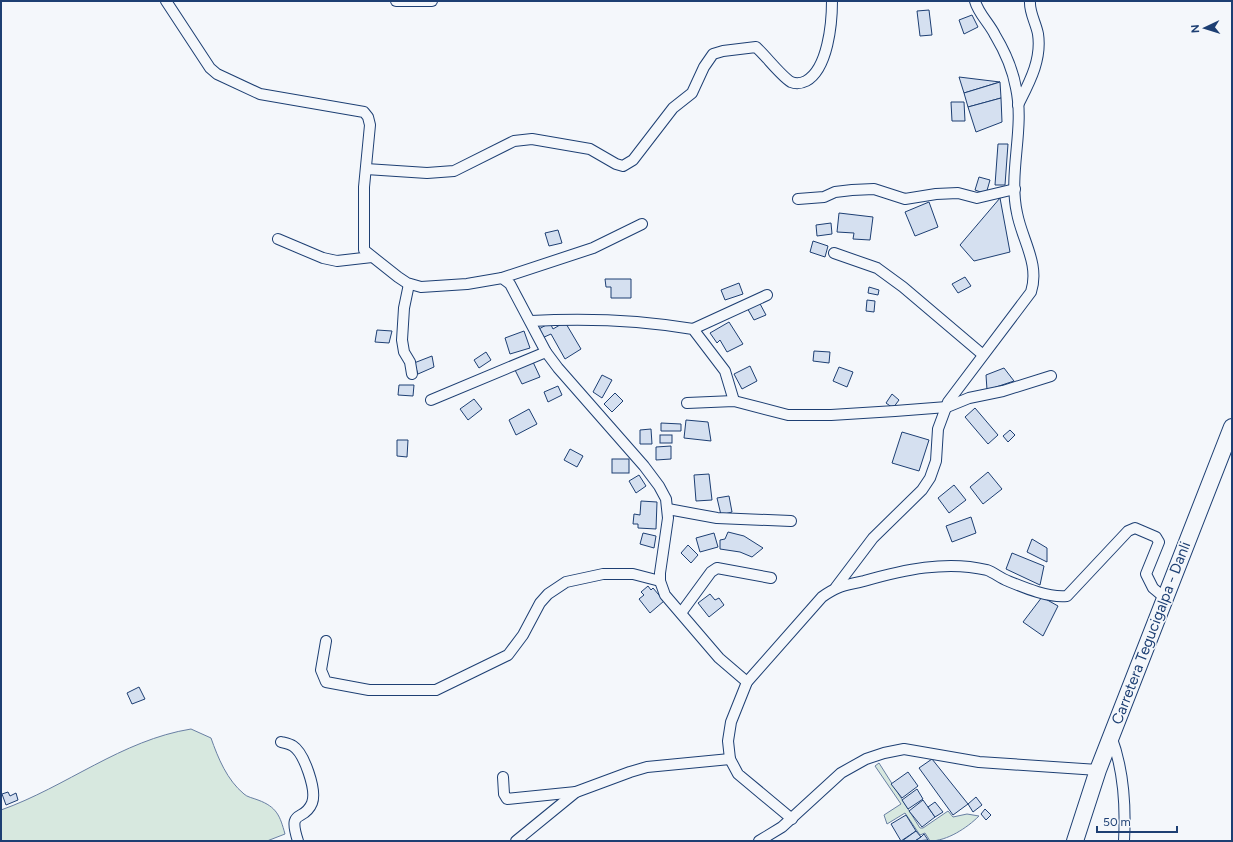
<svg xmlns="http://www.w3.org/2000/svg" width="1233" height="842" font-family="Figtree,sans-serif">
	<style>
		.green { fill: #d7e8df; stroke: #687fa3 }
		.building { fill: #d5e0f0; stroke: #1d3f73 }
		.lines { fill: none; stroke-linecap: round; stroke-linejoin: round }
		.minor-casing { stroke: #1d3f73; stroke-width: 12 }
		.trunk-casing { stroke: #1d3f73; stroke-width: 18 }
		.minor { stroke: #f4f7fb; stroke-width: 10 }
		.trunk { stroke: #f4f7fb; stroke-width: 16 }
		.labels { text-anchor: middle; stroke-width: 3; stroke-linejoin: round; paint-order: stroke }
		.street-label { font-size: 15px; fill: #1d3f73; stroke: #f4f7fb }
	</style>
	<rect width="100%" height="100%" fill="#f4f7fb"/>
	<!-- green -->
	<g class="green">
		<path d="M191,729L211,738C218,758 227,780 244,794C247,797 253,798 258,800C277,807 280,816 285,834L267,841H1V810C66,787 122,740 191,729Z"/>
		<path d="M879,763L920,828H923L948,811L953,817L967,814L979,816C967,828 947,841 930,841L925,833L920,835L905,813L887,824L884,815L901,804L875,766Z"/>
	</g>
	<!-- building -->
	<g class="building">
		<path d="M929,10L932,35L920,36L917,11Z"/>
		<path d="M972,15L978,27L964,34L959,20Z"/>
		<path d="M959,77L1000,82L964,93Z"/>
		<path d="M1000,82L1001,98L968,107L964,93Z"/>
		<path d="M1001,98L1002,122L976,132L968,107Z"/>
		<path d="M951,102H964L965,121H952Z"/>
		<path d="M998,144H1008L1005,185H995Z"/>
		<path d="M979,177L990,180L986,194L975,190Z"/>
		<path d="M1000,198L1010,252L974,261L960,245Z"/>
		<path d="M929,202L938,227L915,236L905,212Z"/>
		<path d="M839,213L873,217L870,240L853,239L854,233L837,232Z"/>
		<path d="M831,223L832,234L817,236L816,225Z"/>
		<path d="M558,230L562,243L549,246L545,233Z"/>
		<path d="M813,241L828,246L825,257L810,252Z"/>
		<path d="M965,277L971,286L958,293L952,284Z"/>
		<path d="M605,279H631V298H611V287H606Z"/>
		<path d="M739,283L743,294L725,300L721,290Z"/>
		<path d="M869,287L879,290L878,295L868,293Z"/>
		<path d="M758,300L766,315L754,320L746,306Z"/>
		<path d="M867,300L875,301L874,312L866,311Z"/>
		<path d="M565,322L581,349L565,359L551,334L542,338L537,330L550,323L553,329Z"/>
		<path d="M729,322L743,344L727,352L720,340L717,343L710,333Z"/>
		<path d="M377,330L392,331L389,343L375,342Z"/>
		<path d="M524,331L530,348L510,354L505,338Z"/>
		<path d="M814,351L830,352L829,363L813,361Z"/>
		<path d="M486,352L491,360L479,368L474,360Z"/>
		<path d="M432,356L434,367L418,374L414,363Z"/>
		<path d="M533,362L540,377L522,384L515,370Z"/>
		<path d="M750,366L757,381L742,389L734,374Z"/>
		<path d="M839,367L853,372L847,387L833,381Z"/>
		<path d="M1004,368L1014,381L987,390L986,375Z"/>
		<path d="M602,375L612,380L602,398L593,392Z"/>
		<path d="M399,385H414L413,396L398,395Z"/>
		<path d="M558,386L562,395L548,402L544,392Z"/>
		<path d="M615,393L623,401L612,412L604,404Z"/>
		<path d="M892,394L899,400L893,408L886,403Z"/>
		<path d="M474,399L482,409L468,420L460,409Z"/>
		<path d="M975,408L998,435L988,444L965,417Z"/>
		<path d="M529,409L537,424L516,435L509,420Z"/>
		<path d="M686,420L708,422L711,441L684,438Z"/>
		<path d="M661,423L681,424V431H661Z"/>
		<path d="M651,429L652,444H640V430Z"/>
		<path d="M1010,430L1015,435L1008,442L1003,436Z"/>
		<path d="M902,432L929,440L919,471L892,463Z"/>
		<rect x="660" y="435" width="12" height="8"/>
		<path d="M397,440H408L407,457L397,456Z"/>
		<path d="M671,446V459L656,460V447Z"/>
		<path d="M570,449L583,456L577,467L564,460Z"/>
		<rect x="612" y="459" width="17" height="14"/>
		<path d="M988,472L1002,489L983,504L970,487Z"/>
		<path d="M709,474L712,500L696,501L694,475Z"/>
		<path d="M639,475L646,486L636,493L629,481Z"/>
		<path d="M954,485L966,500L949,513L938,498Z"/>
		<path d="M729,496L732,512L721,515L717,498Z"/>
		<path d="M641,501L657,502L656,529L638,528V524H633L634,514L640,515Z"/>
		<path d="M971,517L976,533L952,542L946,526Z"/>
		<path d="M728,532L744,536L763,548L752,557L740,552L720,549V540L725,539Z"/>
		<path d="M643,533L656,536L654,548L640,544Z"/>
		<path d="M714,533L718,547L700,552L696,538Z"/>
		<path d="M1032,539L1047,548V562L1027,552Z"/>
		<path d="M688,545L698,555L691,563L681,553Z"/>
		<path d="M1012,553L1044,566L1040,585L1006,569Z"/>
		<path d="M648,586L651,590L653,588L664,601L650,613L639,599L644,595L641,592Z"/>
		<path d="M710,594L715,600L719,598L724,605L709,617L698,603Z"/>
		<path d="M1042,597L1058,606L1043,636L1023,622Z"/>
		<path d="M139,687L145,699L132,704L127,693Z"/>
		<path d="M932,759L968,804L953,815L919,768Z"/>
		<path d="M908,772L918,786L902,798L891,784Z"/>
		<path d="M917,789L923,799L908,809L902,800Z"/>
		<path d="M8,792L10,796L16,793L18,800L6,805L2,794Z"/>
		<path d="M976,797L982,805L973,812L968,804Z"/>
		<path d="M923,800L935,817L922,827L909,811Z"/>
		<path d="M935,802L943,812L935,817L928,807Z"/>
		<path d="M985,809L991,815L986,820L981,814Z"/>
		<path d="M906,815L916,831L901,841L891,824Z"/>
		<path d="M916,831L921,837L915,841H902Z"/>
		<path d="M924,834L928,840L915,841L921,837Z"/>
	</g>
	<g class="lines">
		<defs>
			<g id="minor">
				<path d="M166,1L210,68L217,74L260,94L364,112L368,117L370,125L364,187V250L398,277L407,283L421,287L467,284L502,278L510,284L546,352L558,368L644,466L659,486L666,499L668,518L660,573V581L665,595L719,658L747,682"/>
				<path d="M396,1H432"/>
				<path d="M1018,105C1029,83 1042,60 1038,34C1036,23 1029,12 1030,1"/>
				<path d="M366,169L427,173L454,171L514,141L532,139L590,149L616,164L623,166L633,160L673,108L692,93L704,67L713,54L723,51L756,47C766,56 781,76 791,82C796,84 802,83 806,81C828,69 832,23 832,1"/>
				<path d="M798,199L824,197L835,192L852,190L874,189L905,199L936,194L958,193L977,198L1015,189"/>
				<path d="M278,239L323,258L337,261L372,257"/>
				<path d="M834,253L877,268L903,287L982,354"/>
				<path d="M502,278L593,248L642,224"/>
				<path d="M409,284L404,308L402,340L404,352L410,362L412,374"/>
				<path d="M531,321C585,318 640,320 693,329L725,371L734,401"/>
				<path d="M693,329L767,295"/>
				<path d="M431,400L546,352"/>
				<path d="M687,403L734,401L788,415H831L895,411L947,407L969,398L1003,391L1051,376"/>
				<path d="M668,509L717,518L791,521"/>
				<path d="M836,587L873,538L922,490L930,478L936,461L938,429L948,402L1031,292C1040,264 1022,240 1017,213C1008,172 1025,129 1016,88C1013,71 1004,50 995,35C989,23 978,13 975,1"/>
				<path d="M681,613L711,572L717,568L771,578"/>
				<path d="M326,641L321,670L326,682L369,690H436L508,655L523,635L540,603L548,594L566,582L603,574H633L660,581"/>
				<path d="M1111,736C1124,770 1126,805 1124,841"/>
				<path d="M281,742C285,743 290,744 293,746C304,753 317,790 312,803C304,823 287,807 298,841"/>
				<path d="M503,777L504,794L507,799L576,792"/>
				<path d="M792,819L738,774L730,759L728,741L731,722L747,682L822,597C839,585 844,586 864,581C903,570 946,560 987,570C995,573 1000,578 1008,581C1025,588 1049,598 1067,596L1128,531L1135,528L1156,537L1159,542L1146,574L1153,588L1165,598"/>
				<path d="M516,841L576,792L630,772L647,767L730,759"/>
				<path d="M759,841L782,827L841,773L866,759L884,753L904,749L979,762L1098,770"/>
			</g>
			<path id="trunk" d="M1075,841L1098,770L1232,427"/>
		</defs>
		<!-- minor casing -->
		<use href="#minor" class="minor-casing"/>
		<!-- trunk casing -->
		<use href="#trunk" class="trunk-casing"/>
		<!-- minor -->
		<use href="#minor" class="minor"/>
		<!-- trunk -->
		<use href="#trunk" class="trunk"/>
	</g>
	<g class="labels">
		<!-- street labels -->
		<g class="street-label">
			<text transform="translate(1151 633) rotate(-69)" y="5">Carretera Tegucigalpa - Danli</text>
		</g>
	</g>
	<!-- border -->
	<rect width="1233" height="842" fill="none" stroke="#1d3f73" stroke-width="4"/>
	<!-- north arrow -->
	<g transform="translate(1205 28) rotate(266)" stroke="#f4f7fb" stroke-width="3" paint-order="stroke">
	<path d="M0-3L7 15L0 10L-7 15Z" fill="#1d3f73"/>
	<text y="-6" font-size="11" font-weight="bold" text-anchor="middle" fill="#1d3f73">N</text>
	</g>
	<!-- scale -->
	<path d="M1097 826v6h80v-6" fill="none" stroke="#1d3f73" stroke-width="2"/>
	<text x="1103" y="826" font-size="12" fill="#1d3f73" stroke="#f4f7fb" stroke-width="3" paint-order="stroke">50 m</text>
</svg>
